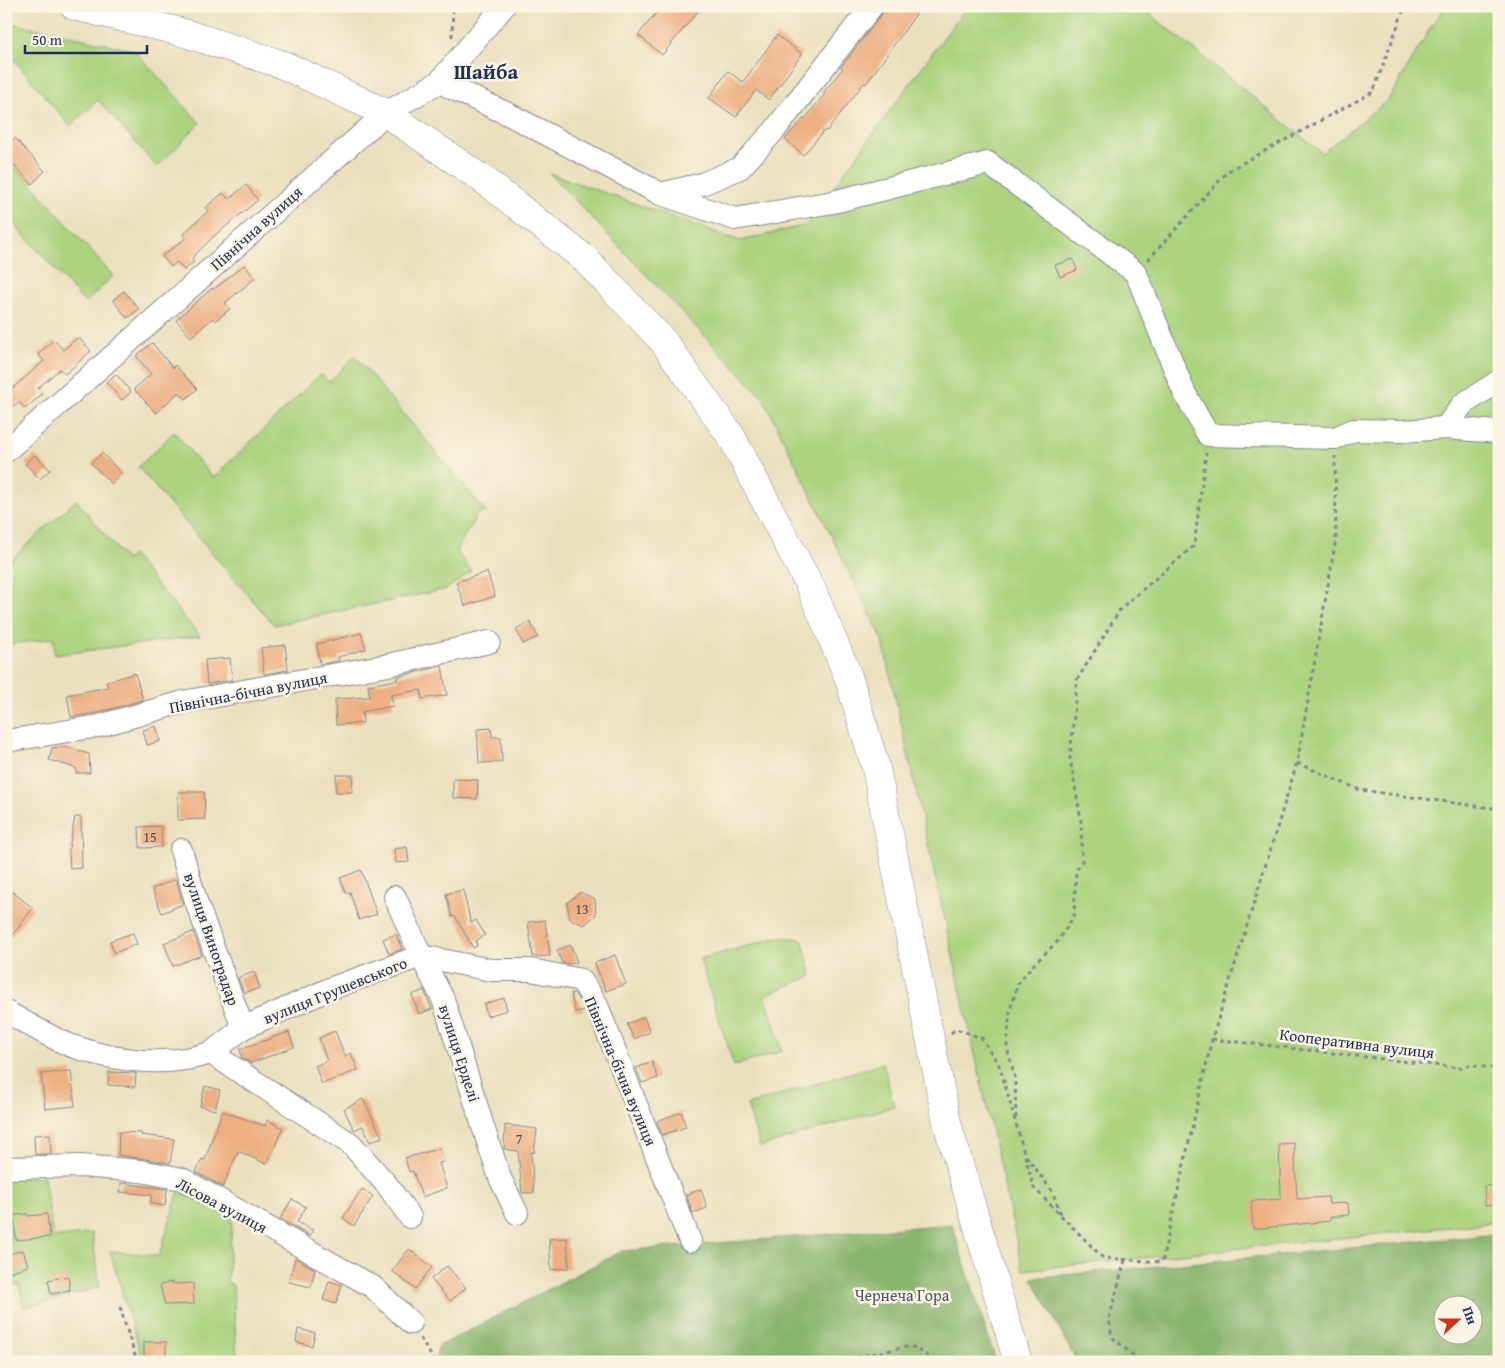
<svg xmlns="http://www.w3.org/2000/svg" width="1505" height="1368" font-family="'Gentium Book Plus',serif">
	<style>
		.green { fill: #abd37e; stroke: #63816e }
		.forest { fill: #88b56d; stroke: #527266; fill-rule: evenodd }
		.building { fill: #edaf81 }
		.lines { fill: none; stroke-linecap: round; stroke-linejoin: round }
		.minor-casing { stroke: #83888e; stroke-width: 24 }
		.highway-casing { stroke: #83888e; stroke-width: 29 }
		.path { stroke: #83888e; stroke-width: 3; stroke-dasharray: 4 4; stroke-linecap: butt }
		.minor { stroke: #fff; stroke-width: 22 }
		.highway { stroke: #fff; stroke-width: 28 }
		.labels { text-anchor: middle; stroke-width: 5; stroke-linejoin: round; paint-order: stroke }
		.number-label { font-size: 14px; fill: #504f67 }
		.street-label { font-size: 16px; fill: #1b2f5e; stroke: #fcf5e5 }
		.park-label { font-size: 16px; fill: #3f5866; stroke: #fcf5e5 }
		.district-label { font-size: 21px; font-weight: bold; fill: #1b2f5e; stroke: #fcf5e5 }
	</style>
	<rect width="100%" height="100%" fill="#fcf5e5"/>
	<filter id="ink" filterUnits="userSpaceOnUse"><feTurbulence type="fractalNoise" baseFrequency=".02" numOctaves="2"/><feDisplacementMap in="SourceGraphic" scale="10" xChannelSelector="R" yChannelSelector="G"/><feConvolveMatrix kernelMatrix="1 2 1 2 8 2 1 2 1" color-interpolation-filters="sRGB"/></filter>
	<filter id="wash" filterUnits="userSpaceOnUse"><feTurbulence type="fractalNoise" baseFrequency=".0096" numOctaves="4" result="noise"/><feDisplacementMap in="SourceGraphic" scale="20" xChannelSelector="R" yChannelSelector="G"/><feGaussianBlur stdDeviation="1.12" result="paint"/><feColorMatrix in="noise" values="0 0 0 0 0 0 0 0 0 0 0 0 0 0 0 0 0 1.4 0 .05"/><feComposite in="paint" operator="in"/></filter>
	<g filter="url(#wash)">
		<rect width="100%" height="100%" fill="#ebe0bd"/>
		<!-- green -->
		<g class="green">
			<path d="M967,6H1140L1322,153L1389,99L1431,27L1446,6H1499V1222L1023,1270L882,638L762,396L549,173L740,241L806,225Z"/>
			<path d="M6,22L134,50L200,123L157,167L98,100L70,126L6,50Z"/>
			<path d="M6,156L113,276L85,303L6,215Z"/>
			<path d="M355,356L486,512H479L456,551L471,571L447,589L274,625L138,467L174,432L213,478L321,374L329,382Z"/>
			<path d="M76,500L126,560L132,555L200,636L54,655V638L6,645V564Z"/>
			<path d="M780,937L802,939L812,976L765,995L782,1051L734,1066L700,959Z"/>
			<path d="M883,1063L894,1106L760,1147L747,1105Z"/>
			<path d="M44,1177L53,1238L92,1233L100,1287L24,1308L19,1285L6,1288V1246L11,1245L6,1213V1178Z"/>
			<path d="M180,1187L233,1214L227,1283L233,1285L237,1362H143L110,1251L159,1256Z"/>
		</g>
		<!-- forest -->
		<g class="forest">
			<path d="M952,1224L996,1362H434L439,1346L622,1251Z"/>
			<path d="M1499,1234V1362H1077L1032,1278ZM1442,1306H1472V1336H1442Z"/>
		</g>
		<g id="blocks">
			<!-- building -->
			<g class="building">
				<path d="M662,6H702L662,55L638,35Z"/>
				<path d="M885,6H922L866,84L864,83L827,131L825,130L803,155L785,139L803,119L804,120L825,94L823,93L843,68L841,67L882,14Z"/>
				<path d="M777,35L802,54L769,100L756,90L736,117L709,98L728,71L743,82Z"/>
				<path d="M15,138L45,171L32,184L6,157V147Z"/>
				<path d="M246,185L258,200L213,237L192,258L194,262L184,270L177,262L171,267L162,256L186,238L183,234L208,211L205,208L223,193L229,199Z"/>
				<path d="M1073,259L1077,270L1060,277L1055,265Z"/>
				<path d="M244,265L255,278L225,303L230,309L215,321L213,318L191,337L176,320L212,288L213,290Z"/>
				<path d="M124,291L139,309L127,318L113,300Z"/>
				<path d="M78,337L91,351L65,374L60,369L38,388L42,394L25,409L19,402L13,406L6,399V394L44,361L38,354L54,340L63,350Z"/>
				<path d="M152,343L173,368L175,365L197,389L186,399L179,392L156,413L134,389L151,374L136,356Z"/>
				<path d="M116,374L131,392L122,400L106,382Z"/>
				<path d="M102,453L122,474L112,484L91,463Z"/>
				<path d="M35,455L50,470L40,479L25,464Z"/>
				<path d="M487,572L495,596L465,606L456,582Z"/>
				<path d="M530,621L538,637L523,644L516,629Z"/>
				<path d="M361,633L366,649L338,657L339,661L320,664L317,644Z"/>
				<path d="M285,645L288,670L264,674L261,648Z"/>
				<path d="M230,658L232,680L207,684L205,660Z"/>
				<path d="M442,666L447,695L422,699L421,690L391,695L393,706L362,712L363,723L336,725L335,699L370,697L368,685L397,680V677Z"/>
				<path d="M135,673L143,700L96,713L71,717L67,695L108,687L106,682Z"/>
				<path d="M156,726L160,741L147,745L143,730Z"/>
				<path d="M491,728L492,737H501L502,762L479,763L477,729Z"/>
				<path d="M64,747L89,754L90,773H76V768L49,760L52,748Z"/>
				<path d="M336,775H353L352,792H336Z"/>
				<path d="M453,779L478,780L477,799L453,798Z"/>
				<path d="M178,792H204L205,819L178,820Z"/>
				<path d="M75,817H81L82,868L70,869L69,849Z"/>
				<path d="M161,826L162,847L140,848L139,827Z"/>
				<path d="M407,847L409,862L396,863L394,849Z"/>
				<path d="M361,870L377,914L359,920L350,892L346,893L340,878Z"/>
				<path d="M176,879L183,904L162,913L152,889Z"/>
				<path d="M6,887L33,908L6,944Z"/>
				<path d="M463,890L471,923L476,920L485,935L476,941L477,946L473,948L455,916L452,917L446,894Z"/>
				<path d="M580,892L595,899L596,915L584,925L570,919L567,903Z"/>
				<path d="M545,920L550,956L533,957L528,922Z"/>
				<path d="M193,932L202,955L173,966L164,943Z"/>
				<path d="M133,933L137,944L114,953L110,941Z"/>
				<path d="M396,934L402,949L389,954L383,939Z"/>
				<path d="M571,945L577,962L570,964L562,963L557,950Z"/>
				<path d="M615,955L626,984L606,991L595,963Z"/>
				<path d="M254,972L260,988L244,993L238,978Z"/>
				<path d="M424,990L432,1009L419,1014L412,995Z"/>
				<path d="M571,993H574L585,1010L575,1012Z"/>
				<path d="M504,998L507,1010L487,1016L484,1004Z"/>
				<path d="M644,1017L650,1032L634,1039L627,1024Z"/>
				<path d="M335,1031L345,1056L351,1053L358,1070L322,1084L315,1066L327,1061L319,1038Z"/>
				<path d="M289,1032L294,1047L251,1063L242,1058L240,1049Z"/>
				<path d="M652,1062L658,1078L642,1083L636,1068Z"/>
				<path d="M71,1071L75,1106L45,1109L41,1074Z"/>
				<path d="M109,1072L136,1073L135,1087L108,1085Z"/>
				<path d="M205,1086L220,1090L215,1110L200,1106Z"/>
				<path d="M363,1099L382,1137L370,1142L363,1126L354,1130L344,1109Z"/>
				<path d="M222,1111L265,1126L267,1120L283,1128L266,1164L238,1151L223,1187L196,1172L202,1159L205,1160Z"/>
				<path d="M681,1112L686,1127L662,1135L657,1121Z"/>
				<path d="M505,1125L537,1129L534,1153L531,1152L534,1193H522L518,1151L504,1149Z"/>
				<path d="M119,1132L141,1133V1135L174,1139L170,1163L118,1155Z"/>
				<path d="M50,1134L51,1154H35L34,1135Z"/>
				<path d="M1294,1143L1297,1199L1328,1197L1329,1204L1348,1203L1349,1215L1330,1217V1221L1253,1229L1251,1201L1281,1199L1279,1144Z"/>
				<path d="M441,1148L444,1162L439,1163L447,1188L422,1197L413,1171L409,1172L405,1158Z"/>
				<path d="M121,1183L167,1189L165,1206L150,1203L152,1195L120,1192Z"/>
				<path d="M1499,1185V1204L1485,1205L1484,1186Z"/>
				<path d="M362,1189L373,1196L354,1226L343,1218Z"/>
				<path d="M701,1189L707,1208L693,1213L686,1195Z"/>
				<path d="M292,1199L306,1207L297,1222L313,1230L310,1236L280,1219Z"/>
				<path d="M27,1214L28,1216L47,1214L50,1237L16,1240L14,1215Z"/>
				<path d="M567,1238L569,1268L551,1270L549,1239Z"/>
				<path d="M409,1249L432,1267L415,1289L392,1271Z"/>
				<path d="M23,1250L28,1266L6,1273V1255Z"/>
				<path d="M295,1258L315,1269L311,1287L289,1282Z"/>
				<path d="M447,1266L466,1288L450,1301L431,1279Z"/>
				<path d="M68,1276L70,1290L51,1294L48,1280Z"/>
				<path d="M329,1281L342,1285L336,1304L323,1300Z"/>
				<path d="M172,1282L173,1284L193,1283L194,1304L165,1305L160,1285Z"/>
				<path d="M298,1329L315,1333L312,1346L296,1342Z"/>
				<rect x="144" y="1342" width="22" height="18"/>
			</g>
		</g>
	</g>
	<g filter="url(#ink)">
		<use href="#blocks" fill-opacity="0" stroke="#83888e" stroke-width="1"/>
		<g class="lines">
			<defs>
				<g id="minor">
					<path d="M439,82L510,115L661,194L735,219L833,202L988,163L1136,273L1184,392L1208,435L1335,438L1354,430L1402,431L1445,428L1499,432"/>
					<path d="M661,194L702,184L740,168L773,132L872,6"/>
					<path d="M1445,428L1463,404L1499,381"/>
					<path d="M6,451L386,113L439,82L504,6"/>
					<path d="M6,741L99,726L183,702L388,665L489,642"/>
					<path d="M181,850L197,904L243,1028"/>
					<path d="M395,897L421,956L443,999L486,1136L500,1178L517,1213"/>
					<path d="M6,1012C28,1023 51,1039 75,1047C118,1062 167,1067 211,1053L351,1144L387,1185L410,1217"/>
					<path d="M211,1053L243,1028L332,988L421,956L491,970H531L581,980L596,1003L690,1241"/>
					<path d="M6,1168L81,1166L141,1171L182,1179L373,1287L411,1323"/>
				</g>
				<path id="highway" d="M74,6L181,32L281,64L386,113L488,183L585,259L663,341L731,436L811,588L848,676L876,768L947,1123L1018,1362"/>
			</defs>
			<!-- minor casing -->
			<use href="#minor" class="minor-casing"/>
			<!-- highway casing -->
			<use href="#highway" class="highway-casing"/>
			<!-- path -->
			<g class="path">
				<path d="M452,37L453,6"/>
				<path d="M1148,260L1228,171L1373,92L1405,6"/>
				<path d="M1297,763L1360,790L1499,809"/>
				<path d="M951,1033L956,1029L982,1038L1000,1067L1034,1188L1103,1258L1162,1262L1212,1039L1297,763L1336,539L1335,456"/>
				<path d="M1212,1039L1460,1068L1472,1065L1499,1069"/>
				<path d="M1016,1118L1015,1078L1007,1048L1010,1010L1018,983L1031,967L1058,941L1074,916L1076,871L1082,861L1081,820L1070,758L1077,680L1121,608L1194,546L1206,453"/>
				<path d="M1026,1156L1052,1191L1061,1214"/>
				<path d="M1125,1260L1109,1319L1112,1337L1141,1362"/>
				<path d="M120,1307L137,1362"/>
				<path d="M420,1338L435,1362"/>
				<path d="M833,1362L911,1346L937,1362"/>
			</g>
			<!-- minor -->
			<use href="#minor" class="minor"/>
			<!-- highway -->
			<use href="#highway" class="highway"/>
		</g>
	</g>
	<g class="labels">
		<!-- number labels -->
		<g class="number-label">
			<text x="150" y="842">15</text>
			<text x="582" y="914">13</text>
			<text x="519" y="1144">7</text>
		</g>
		<!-- street labels -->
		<g class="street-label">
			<text transform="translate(256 228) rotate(-42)" y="6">Північна вулиця</text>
			<text transform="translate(248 692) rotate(-11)" y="6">Північна-бічна вулиця</text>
			<text transform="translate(212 939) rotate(71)" y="6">вулиця Виноградар</text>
			<text transform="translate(335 990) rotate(-22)" y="6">вулиця Грушевського</text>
			<text transform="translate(1357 1043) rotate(7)" y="6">Кооперативна вулиця</text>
			<text transform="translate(460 1053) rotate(72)" y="6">вулиця Ерделі</text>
			<text transform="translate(621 1071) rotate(67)" y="6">Північна-бічна вулиця</text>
			<text transform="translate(222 1205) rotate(28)" y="6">Лісова вулиця</text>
		</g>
		<!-- park labels -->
		<g class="park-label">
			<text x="902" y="1301">Чернеча Гора</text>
		</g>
		<!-- district labels -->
		<g class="district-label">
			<text x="486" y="79">Шайба</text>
		</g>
	</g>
	<!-- margin -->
	<rect width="1505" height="1368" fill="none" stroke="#fcf5e5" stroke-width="25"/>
	<!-- north arrow -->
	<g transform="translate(1458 1320) rotate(69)"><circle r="24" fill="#fcf5e5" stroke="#a2a6af"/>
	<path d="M0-4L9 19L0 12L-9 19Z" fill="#c8321e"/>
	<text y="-8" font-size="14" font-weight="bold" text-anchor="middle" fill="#1b2f5e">Пн</text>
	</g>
	<!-- scale -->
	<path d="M25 45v8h122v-8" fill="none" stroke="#1b2f5e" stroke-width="2.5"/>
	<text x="32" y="45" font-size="15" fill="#1b2f5e" stroke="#fcf5e5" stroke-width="4" paint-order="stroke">50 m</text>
</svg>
